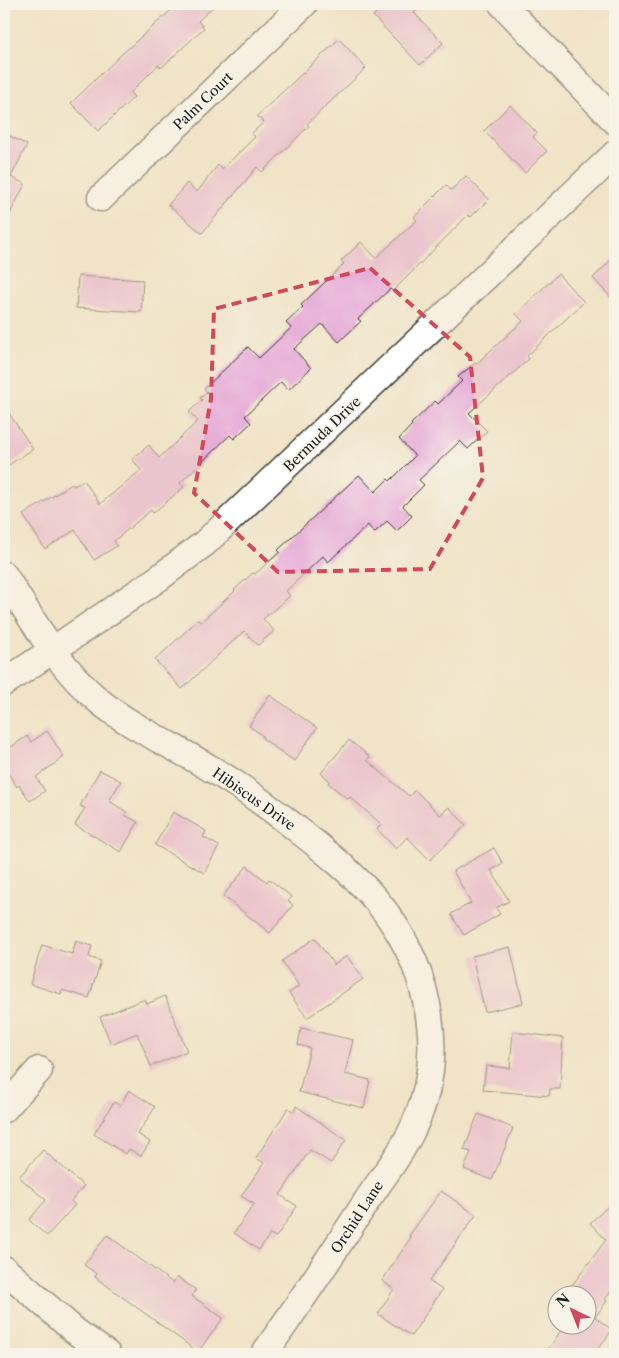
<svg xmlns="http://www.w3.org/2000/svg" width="619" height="1358" font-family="'Libre Caslon Text',serif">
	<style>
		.building { fill: #e4a1d5 }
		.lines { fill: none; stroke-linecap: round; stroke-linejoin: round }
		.minor-casing { stroke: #3c3a36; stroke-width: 29 }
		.minor { stroke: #fff; stroke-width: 26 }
		.marked { fill: none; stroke: #d1495b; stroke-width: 4; stroke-dasharray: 10 6; stroke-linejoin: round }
		.labels { text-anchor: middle; stroke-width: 4; stroke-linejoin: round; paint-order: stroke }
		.street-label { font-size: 14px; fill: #1c1c1c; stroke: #f7f3e8 }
	</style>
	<rect width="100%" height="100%" fill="#f7f3e8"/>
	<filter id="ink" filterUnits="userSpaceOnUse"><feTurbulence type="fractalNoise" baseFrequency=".02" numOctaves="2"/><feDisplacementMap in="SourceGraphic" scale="10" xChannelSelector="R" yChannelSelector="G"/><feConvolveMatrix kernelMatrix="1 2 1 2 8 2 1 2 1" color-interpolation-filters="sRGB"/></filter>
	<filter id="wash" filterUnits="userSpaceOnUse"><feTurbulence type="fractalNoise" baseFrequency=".0096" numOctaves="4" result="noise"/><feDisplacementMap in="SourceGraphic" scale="20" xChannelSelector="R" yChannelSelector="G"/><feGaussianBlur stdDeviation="1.12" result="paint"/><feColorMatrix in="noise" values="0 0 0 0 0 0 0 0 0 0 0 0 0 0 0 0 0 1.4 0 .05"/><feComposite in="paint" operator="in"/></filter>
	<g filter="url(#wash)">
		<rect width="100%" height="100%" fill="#f0e3c7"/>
		<g id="blocks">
			<!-- building -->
			<g class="building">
				<path d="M178,4H216L198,21L204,28L161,68L158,65L130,93L134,97L98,131L71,103L123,53Z"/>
				<path d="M386,4H424L414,13L443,43L420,65L373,16Z"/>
				<path d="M339,39L366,68L307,124L309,126L262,172L257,167L202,233L168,205L187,183L197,192L218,165L222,169L255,137L252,133L264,122L257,116Z"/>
				<path d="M510,105L537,133L533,137L547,151L525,173L484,131Z"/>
				<path d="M4,133L27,145L11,177L25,184L4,226Z"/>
				<path d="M466,176L489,199L471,217L468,215L393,291L390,289L358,319L361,321L339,342L322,324L294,349L311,368L288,390L281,382L245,416L251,423L234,439L230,435L180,483L184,487L153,513L151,510L114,541L117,546L94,560L75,530L45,549L23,515L72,484L74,486L84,480L100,504L141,470L132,459L149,445L159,458L198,421L189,412L202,400L200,398L207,392L204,389L248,347L259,358L291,328L286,323L303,307L301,305L344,264L341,261L361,242L376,258L417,220L414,217L446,185L451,190Z"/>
				<path d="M615,256V302L593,278Z"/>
				<path d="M558,274L584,302L527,356L529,359L469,413L487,431L468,449L460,441L419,480L424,485L403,506L412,516L397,531L387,521L374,533L368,525L328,562L323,556L286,591L290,596L263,619L274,631L258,645L244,631L182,689L155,660L198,620L201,622L235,591L234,590L253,573L255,574L280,552L278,550L359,475L375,492L388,479L390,481L415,456L399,439L412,425L411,424L435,401L438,404L462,381L458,377L475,363L476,364L523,321L516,314Z"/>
				<path d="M78,276L143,280L141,312L76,308Z"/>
				<path d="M4,406L33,449L4,468Z"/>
				<path d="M270,695L317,728L294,761L262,738L263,736L249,726Z"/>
				<path d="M47,731L64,757L36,777L45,791L30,801L19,785L17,787L4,767V752L27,736L31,742Z"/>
				<path d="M349,740L370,757L367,760L409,796L415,790L440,815L449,807L466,825L430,860L407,837L396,849L377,829L381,824L350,797L348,799L328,783L330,781L321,773Z"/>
				<path d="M100,770L121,781L109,801L127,812L125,815L138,822L121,852L75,825L85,808L80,806Z"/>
				<path d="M173,812L206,831L203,837L219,846L204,873L155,845Z"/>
				<path d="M494,848L503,864L491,870L509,901L496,908L500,914L464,935L451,914L471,903L453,871Z"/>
				<path d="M247,866L267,882L269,879L292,897L288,901L293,905L270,933L223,896Z"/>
				<path d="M315,938L334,965L347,956L363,979L307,1018L289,993L299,986L282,961Z"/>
				<path d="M76,941L92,946L89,957L101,961L89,998L62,990L61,994L30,984L42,945L72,954Z"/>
				<path d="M510,947L523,1003L485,1012L472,956Z"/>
				<path d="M165,996L187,1051L151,1066L137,1033L111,1044L100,1017L145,999L147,1004Z"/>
				<path d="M301,1028L353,1040L345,1074L370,1080L364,1108L299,1092L310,1048L298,1045Z"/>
				<path d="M513,1032L563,1038L560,1089H550L549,1096L483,1090L486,1066L510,1068Z"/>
				<path d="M129,1090L155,1107L138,1134L150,1142L141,1156L129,1149L126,1154L94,1134L114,1102L120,1106Z"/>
				<path d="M296,1106L346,1140L331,1163L310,1150L280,1195L297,1206L276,1237L270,1234L259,1250L234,1233L254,1204L241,1196L264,1163L256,1158L288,1108L294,1112Z"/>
				<path d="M478,1114L513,1128L492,1180L464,1169L471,1152L464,1150Z"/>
				<path d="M43,1150L84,1186L71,1201L75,1205L47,1236L29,1220L46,1200L19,1177Z"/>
				<path d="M441,1191L476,1215L429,1281L442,1290L411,1336L378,1314L394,1289L382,1281L411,1237L409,1236Z"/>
				<path d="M615,1200V1286L605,1299L607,1301L595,1317L612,1330L594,1354H545L564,1326H586V1296H564L606,1240L590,1223Z"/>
				<path d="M107,1235L173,1283L177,1277L196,1290L192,1296L223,1318L198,1352L95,1277L97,1274L84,1265Z"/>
			</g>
		</g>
	</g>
	<g filter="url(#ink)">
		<use href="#blocks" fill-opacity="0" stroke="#3c3a36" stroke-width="1"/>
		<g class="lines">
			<defs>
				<g id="minor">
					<path d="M502,4L615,121"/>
					<path d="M101,198L304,4"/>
					<path d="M4,575C32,619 59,668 99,701C132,728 172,745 208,767C238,784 265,804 292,825C321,848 352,872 376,900C426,960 448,1045 417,1119C405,1149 384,1175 366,1202C333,1253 299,1304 264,1354"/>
					<path d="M4,683L159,578L205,543L615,154"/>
					<path d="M4,1109L39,1070"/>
					<path d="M4,1269L75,1331L107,1354"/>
				</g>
			</defs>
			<!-- minor casing -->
			<use href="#minor" class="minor-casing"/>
			<!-- minor -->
			<use href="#minor" class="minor"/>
		</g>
	</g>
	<!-- marked area -->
	<path d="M0 0H619V1358H0ZM370,268L470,357L483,478L430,569L278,572L194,493L211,399L214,309Z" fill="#f0e3c7" fill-opacity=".55" fill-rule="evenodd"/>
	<path class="marked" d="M370,268L470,357L483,478L430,569L278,572L194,493L211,399L214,309Z"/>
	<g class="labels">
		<!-- street labels -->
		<g class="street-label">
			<text transform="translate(203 101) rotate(-44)" y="5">Palm Court</text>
			<text transform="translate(322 434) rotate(-44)" y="5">Bermuda Drive</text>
			<text transform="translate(254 799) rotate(35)" y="5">Hibiscus Drive</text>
			<text transform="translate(357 1217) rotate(-57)" y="5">Orchid Lane</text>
		</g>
	</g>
	<!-- margin -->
	<rect width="619" height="1358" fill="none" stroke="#f7f3e8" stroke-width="20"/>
	<!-- north arrow -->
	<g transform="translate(572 1310) rotate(317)"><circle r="24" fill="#f7f3e8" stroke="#9f9d96"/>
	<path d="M0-4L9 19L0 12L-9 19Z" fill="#d1495b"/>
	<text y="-8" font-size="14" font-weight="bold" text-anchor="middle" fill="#1c1c1c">N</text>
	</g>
</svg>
